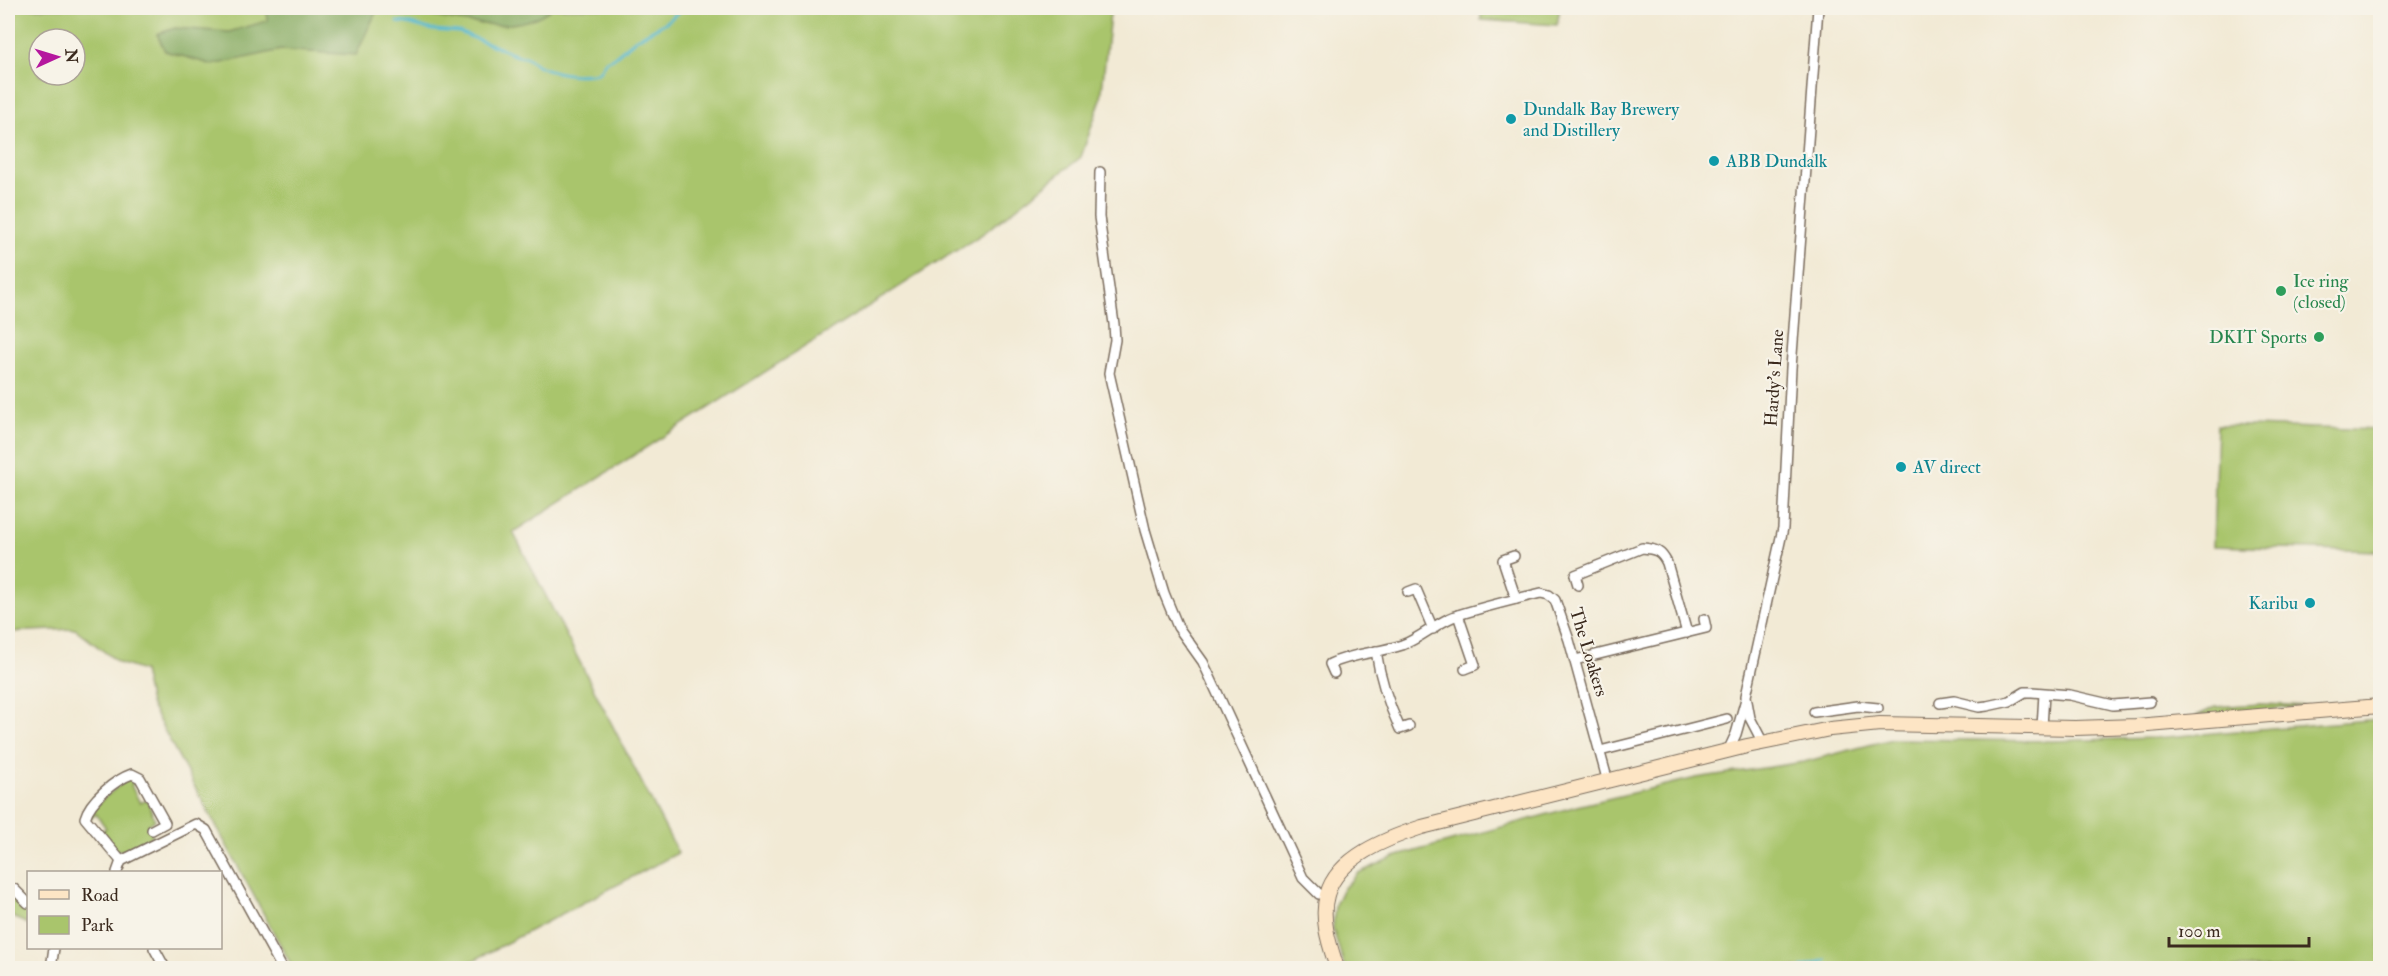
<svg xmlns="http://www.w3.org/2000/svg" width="2388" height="976" font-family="'IM FELL Double Pica',serif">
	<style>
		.green { fill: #a9c56c; stroke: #727845; stroke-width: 1.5; fill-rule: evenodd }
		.forest { fill: #86aa60; stroke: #606a3f; stroke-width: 1.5 }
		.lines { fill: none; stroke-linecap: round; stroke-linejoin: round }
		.stream { stroke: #52b8d0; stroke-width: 3 }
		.minor-casing { stroke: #7b6d5e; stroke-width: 12 }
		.secondary-casing { stroke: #7b6d5e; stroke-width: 16 }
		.minor { stroke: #fff; stroke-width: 9 }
		.secondary { stroke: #fde5c5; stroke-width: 14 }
		.culture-dot { fill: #0f9aa8; stroke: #f7f3e8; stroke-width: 2 }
		.leisure-dot { fill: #2e9e5b; stroke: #f7f3e8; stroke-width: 2 }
		.labels { text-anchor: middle; stroke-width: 4.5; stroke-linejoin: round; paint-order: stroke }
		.culture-label { font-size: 18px; fill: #0d838f; stroke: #f7f3e8; text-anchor: start }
		.leisure-label { font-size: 18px; fill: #27864d; stroke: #f7f3e8; text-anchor: start }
		.street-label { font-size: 18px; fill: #3b2a1e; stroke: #f7f3e8 }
	</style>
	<rect width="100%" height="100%" fill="#f7f3e8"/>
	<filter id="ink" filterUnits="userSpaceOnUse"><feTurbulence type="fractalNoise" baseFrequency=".0167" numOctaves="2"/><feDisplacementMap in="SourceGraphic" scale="12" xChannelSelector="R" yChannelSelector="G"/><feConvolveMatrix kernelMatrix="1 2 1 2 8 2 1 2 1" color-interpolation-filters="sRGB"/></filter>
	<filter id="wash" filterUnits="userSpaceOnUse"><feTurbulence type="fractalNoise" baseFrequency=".008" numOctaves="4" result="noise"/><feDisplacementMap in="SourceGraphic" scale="24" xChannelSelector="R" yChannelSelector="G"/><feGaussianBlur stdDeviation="1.35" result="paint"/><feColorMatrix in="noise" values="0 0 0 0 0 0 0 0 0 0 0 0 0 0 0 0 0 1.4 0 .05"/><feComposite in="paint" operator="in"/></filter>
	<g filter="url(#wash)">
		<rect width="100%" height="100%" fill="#f2ead5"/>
		<!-- green -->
		<g class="green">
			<path d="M8,8H1110V14L1101,99L1081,157L984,233L513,532L678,853L459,968H293L150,704L143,671L119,663L75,629L8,632ZM39,39H75V75H39Z"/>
			<path d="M1481,8H1560L1557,25L1481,20Z"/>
			<path d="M2217,425L2380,430V551L2213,546Z"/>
			<path d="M2260,704L2308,706L2196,716L2216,707Z"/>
			<path d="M2380,719V968H1345L1333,929L1335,905L1342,890L1358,873L1394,857L1577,806L1696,778L1804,762L1892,739L2051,741L2155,738Z"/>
			<path d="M128,778L135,780L137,782L131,785L140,803L147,800L155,820L148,825L153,836L126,851L116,850L102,831L106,828L96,814L90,819V810Z"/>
			<path d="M8,893L15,895L28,909V924L8,915L9,906Z"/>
		</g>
		<!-- forest -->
		<g class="forest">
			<path d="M267,8H378L356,55L281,50L213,65L165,51L157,34L175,28L229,32L267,21Z"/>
			<path d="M396,8H552C514,39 454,19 409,12Z"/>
		</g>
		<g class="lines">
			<!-- stream -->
			<g class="stream">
				<path d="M397,22L407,23L433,30L459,32L507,51C513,56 518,56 525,57C530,58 532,63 537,65C555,74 579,77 598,73L606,61L613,58L636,39L665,23L684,8"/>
				<path d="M1802,968L1826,960"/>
			</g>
		</g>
	</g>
	<g filter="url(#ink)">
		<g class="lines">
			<defs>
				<g id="minor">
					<path d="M1100,172L1099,217L1114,324L1115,340L1109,373L1145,530L1164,593L1178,627L1203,662L1303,878L1319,894L1326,896"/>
					<path d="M1514,556L1503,560L1516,599"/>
					<path d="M1578,585L1575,575L1642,548C1656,549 1661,551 1667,563L1687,633"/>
					<path d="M1408,592L1416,589L1433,629"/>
					<path d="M1458,615L1475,665L1465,669"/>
					<path d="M1376,651C1380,679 1388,703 1400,729L1409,726"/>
					<path d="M1575,660L1706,628L1704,619"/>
					<path d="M1334,673L1330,664C1353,653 1378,653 1402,645C1421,638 1436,623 1455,616C1483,607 1512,600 1541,593L1549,595L1555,600L1569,640L1608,782"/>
					<path d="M1940,703L1954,701L1979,707L1987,706L2010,701L2025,692H2032L2070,695L2113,705L2150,702"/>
					<path d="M1814,712L1858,706L1878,708"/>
					<path d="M2042,727L2044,694"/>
					<path d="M1763,743L1750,718L1746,696L1783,528L1791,368L1818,8"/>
					<path d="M1600,751L1727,719"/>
					<path d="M1728,751L1736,734L1746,699"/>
					<path d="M121,861L85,818C90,800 115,780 132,774L140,778L165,823L152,830"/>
					<path d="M117,872L121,861L196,824L206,830L282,968"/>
					<path d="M8,887L14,889L28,903"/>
					<path d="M154,948L165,968"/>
					<path d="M51,968L54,948"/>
				</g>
				<path id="secondary" d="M1337,968C1330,946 1320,919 1327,895C1337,857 1388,838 1422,827L1747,746L1830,729L1880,724L2075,728L2136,726L2380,706"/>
			</defs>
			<!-- minor casing -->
			<use href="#minor" class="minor-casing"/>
			<!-- secondary casing -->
			<use href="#secondary" class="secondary-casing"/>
			<!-- minor -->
			<use href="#minor" class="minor"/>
			<!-- secondary -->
			<use href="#secondary" class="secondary"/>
		</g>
	</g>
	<!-- markers -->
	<g class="culture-dot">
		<circle cx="1511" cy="119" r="6"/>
		<circle cx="1714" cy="161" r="6"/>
		<circle cx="1901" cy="467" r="6"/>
		<circle cx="2310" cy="603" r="6"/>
	</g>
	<g class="leisure-dot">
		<circle cx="2281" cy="291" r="6"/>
		<circle cx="2319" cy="337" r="6"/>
	</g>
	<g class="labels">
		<!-- culture labels -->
		<g class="culture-label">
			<text x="1523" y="115">Dundalk Bay Brewery<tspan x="1523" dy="21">and Distillery</tspan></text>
			<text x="1726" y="167">ABB Dundalk</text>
			<text x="1913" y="473">AV direct</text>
			<text x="2298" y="609" text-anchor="end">Karibu</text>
		</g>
		<!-- leisure labels -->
		<g class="leisure-label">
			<text x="2293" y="287">Ice ring<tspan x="2293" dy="21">(closed)</tspan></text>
			<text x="2307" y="343" text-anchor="end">DKIT Sports</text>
		</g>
		<!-- street labels -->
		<g class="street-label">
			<text transform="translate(1774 378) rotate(-86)" y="6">Hardy's Lane</text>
			<text transform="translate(1589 652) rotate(73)" y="6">The Loakers</text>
		</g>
	</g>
	<!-- margin -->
	<rect width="2388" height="976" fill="none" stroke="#f7f3e8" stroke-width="30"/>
	<!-- legend -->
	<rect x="27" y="871" width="195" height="78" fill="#f7f3e8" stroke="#aca397" stroke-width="1.5"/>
	<rect x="39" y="890" width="30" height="9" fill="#fde5c5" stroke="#aca397" stroke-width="1.5"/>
	<text x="81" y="901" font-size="18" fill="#3b2a1e">Road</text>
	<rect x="39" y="916" width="30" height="18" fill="#a9c56c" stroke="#aca397" stroke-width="1.5"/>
	<text x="81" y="931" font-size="18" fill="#3b2a1e">Park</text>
	<!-- north arrow -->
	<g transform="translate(57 57) rotate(86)"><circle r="28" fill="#f7f3e8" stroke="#aca397" stroke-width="1.5"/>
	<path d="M0-4.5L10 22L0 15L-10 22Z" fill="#b5179e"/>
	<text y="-9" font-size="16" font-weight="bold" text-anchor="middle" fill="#3b2a1e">N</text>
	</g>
	<!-- scale -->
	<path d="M2169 937v9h140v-9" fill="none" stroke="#3b2a1e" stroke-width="3"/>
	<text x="2178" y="937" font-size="18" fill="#3b2a1e" stroke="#f7f3e8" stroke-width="4.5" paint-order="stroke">100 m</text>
</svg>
